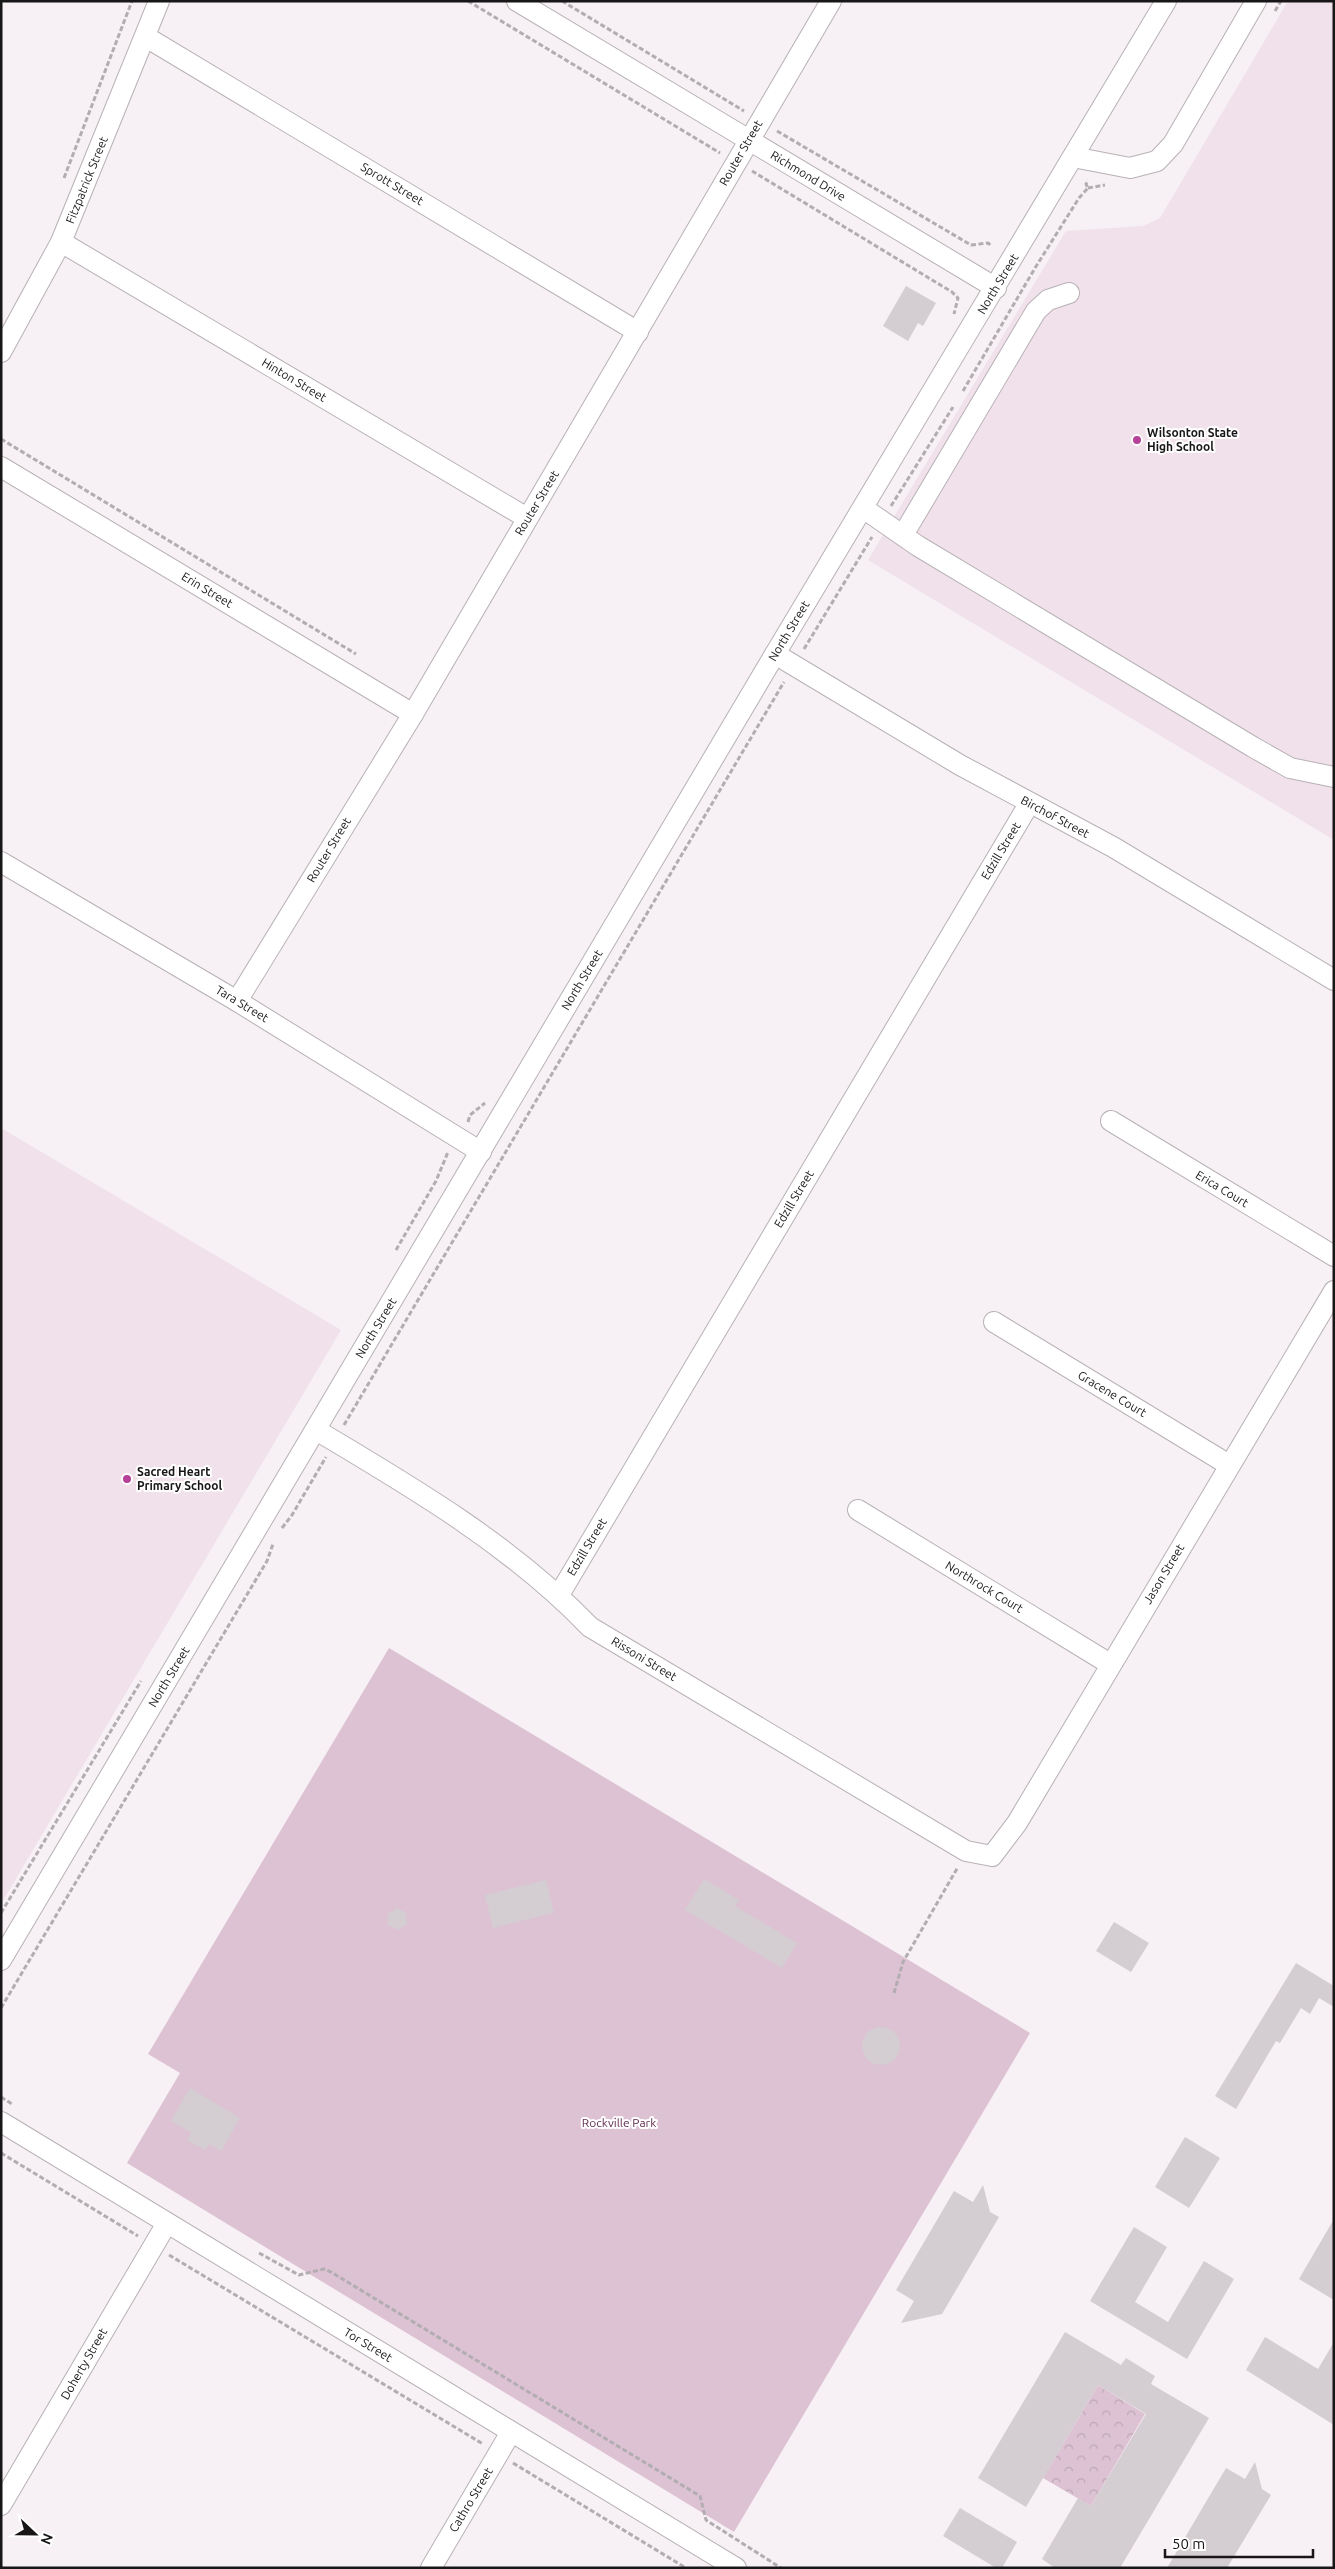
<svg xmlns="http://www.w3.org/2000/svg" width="1335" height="2569" font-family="Ubuntu,sans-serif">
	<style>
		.built { fill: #f0e1ea }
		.green { fill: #ddc2d4 }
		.forest { fill: url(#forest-crowns) }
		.building { fill: #d4cdd1 }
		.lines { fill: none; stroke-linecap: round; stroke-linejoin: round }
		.minor-casing { stroke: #b8b1b6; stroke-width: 22 }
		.path { stroke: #b2adb0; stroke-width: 3; stroke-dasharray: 5 2.5; stroke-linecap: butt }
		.minor { stroke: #fff; stroke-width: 20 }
		.poi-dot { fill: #b64198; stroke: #fff; stroke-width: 2 }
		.labels { text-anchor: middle; stroke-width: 4; stroke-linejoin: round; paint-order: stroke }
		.street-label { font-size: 12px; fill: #181617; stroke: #fff }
		.poi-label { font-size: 12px; font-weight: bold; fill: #181617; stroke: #fff; text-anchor: start }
		.park-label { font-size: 12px; fill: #5d2a4f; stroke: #fff }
	</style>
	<defs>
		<pattern id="forest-crowns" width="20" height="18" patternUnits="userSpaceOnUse" patternTransform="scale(1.25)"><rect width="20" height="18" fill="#ddc2d4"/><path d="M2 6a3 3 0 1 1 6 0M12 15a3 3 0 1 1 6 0" fill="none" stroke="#bda6b5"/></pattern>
	</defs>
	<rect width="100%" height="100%" fill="#f7f0f4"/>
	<!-- built -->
	<g class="built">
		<path d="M1288,1H1334V840L868,560L1066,231L1143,226L1160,218Z"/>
		<path d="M1,1128L341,1330L1,1904Z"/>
	</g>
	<!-- green -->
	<path class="green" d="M389,1648L1030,2033L734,2532L127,2163L180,2073L148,2054Z"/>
	<!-- forest -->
	<path class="forest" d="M1098,2385L1145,2414L1091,2506L1043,2478Z"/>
	<!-- building -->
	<g class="building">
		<path d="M906,286L936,303L923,326L918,323L908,341L883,326Z"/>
		<path d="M704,1879L739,1900L735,1906L797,1943L782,1968L685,1910Z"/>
		<path d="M546,1880L554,1913L493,1928L485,1895Z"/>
		<path d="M397,1908L406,1913L407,1924L398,1930L388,1925V1914Z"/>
		<path d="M1114,1922L1149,1943L1131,1972L1096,1951Z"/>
		<path d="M1296,1963L1334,1986V2007L1319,1998L1310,2014L1301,2008L1280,2043L1276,2041L1236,2109L1215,2096Z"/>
		<circle cx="881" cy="2046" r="19"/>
		<path d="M190,2088L240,2118L221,2151L209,2144L205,2150L187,2140L191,2133L171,2121Z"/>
		<path d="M1185,2137L1220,2158L1189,2208L1155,2187Z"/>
		<path d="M983,2185L990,2212L999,2217L942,2314L901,2323L914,2301L896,2290L954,2191L973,2202Z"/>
		<path d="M1334,2219V2300L1299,2279Z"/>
		<path d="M1134,2227L1167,2247L1135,2302L1168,2322L1204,2261L1234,2279L1187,2359L1090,2301Z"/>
		<path d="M1065,2332L1121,2365L1126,2358L1155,2376L1151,2384L1209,2418L1120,2568H1055L1042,2559L1078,2498L1091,2506L1146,2414L1098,2385L1026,2507L978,2478Z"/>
		<path d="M1265,2337L1318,2369L1334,2342V2425L1246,2370Z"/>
		<path d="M1255,2462L1262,2489L1271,2495L1227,2568H1167L1226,2468L1245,2479Z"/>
		<path d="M960,2508L1017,2542L1002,2568H996L943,2536Z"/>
	</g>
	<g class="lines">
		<defs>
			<g id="minor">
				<path d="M517,1L996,288"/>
				<path d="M146,37L638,332"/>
				<path d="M1073,157L1130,168L1157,161L1173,144L1256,1"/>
				<path d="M61,242L527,518"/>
				<path d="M1,352L61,242L159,1"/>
				<path d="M1,467L413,714"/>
				<path d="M863,508L918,546L1253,747L1290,768L1334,777"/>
				<path d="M903,535L1036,311L1048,300L1069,293"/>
				<path d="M775,654L960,765L1113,847L1334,980"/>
				<path d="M1,862L237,1001L481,1152"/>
				<path d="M237,1001L413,714L831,1"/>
				<path d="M1111,1121L1334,1256"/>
				<path d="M994,1322L1229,1465"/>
				<path d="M316,1430C412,1487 511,1545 590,1627L966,1851L992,1856L1017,1823L1334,1291"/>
				<path d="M858,1510L1110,1664"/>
				<path d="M559,1595L1029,804"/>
				<path d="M1,1960L775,654L1166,1"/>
				<path d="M1,2122L736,2568"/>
				<path d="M1,2505L167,2223"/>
				<path d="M431,2568L511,2432"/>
			</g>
		</defs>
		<!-- minor casing -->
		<use href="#minor" class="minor-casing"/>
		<!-- path -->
		<g class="path">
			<path d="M468,1L720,153"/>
			<path d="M562,1L744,111"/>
			<path d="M1275,11L1281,1"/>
			<path d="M777,131L971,245L988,243L992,246"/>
			<path d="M752,171L952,292L958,298L954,314"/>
			<path d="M64,178L132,1"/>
			<path d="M1088,188L1105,185"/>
			<path d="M963,391L1035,268L1079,198L1088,188L1086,184L1088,180"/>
			<path d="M1,439L356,654"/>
			<path d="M891,506L953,407"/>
			<path d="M804,649L872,537"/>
			<path d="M468,1122L470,1115L485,1103"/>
			<path d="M396,1250L436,1181L448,1152"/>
			<path d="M344,1425L784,682"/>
			<path d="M282,1528L292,1515L326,1457"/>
			<path d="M1,1913L141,1681"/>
			<path d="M894,1993L903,1962L958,1867"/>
			<path d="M1,2008L267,1561L273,1544"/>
			<path d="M1,2097L12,2104"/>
			<path d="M1,2153L138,2236"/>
			<path d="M259,2253L299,2275L324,2269L331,2272L695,2493L700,2496L706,2520L781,2568"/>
			<path d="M169,2255L483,2444"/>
			<path d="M513,2463L686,2568"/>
		</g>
		<!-- minor -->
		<use href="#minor" class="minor"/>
	</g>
	<!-- markers -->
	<g class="poi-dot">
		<circle cx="1137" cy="440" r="5"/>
		<circle cx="127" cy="1479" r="5"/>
	</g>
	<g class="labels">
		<!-- street labels -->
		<g class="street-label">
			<text transform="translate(741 153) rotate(-60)" y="4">Router Street</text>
			<text transform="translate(808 176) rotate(31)" y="4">Richmond Drive</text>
			<text transform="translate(87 180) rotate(-68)" y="4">Fitzpatrick Street</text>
			<text transform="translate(392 184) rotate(31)" y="4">Sprott Street</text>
			<text transform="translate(998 284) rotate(-59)" y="4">North Street</text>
			<text transform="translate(294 380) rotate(31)" y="4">Hinton Street</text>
			<text transform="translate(537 503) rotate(-59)" y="4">Router Street</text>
			<text transform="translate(207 590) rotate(31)" y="4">Erin Street</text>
			<text transform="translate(789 631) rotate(-59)" y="4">North Street</text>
			<text transform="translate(1055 817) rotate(28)" y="4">Birchof Street</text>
			<text transform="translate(329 850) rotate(-59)" y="4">Router Street</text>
			<text transform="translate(1001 851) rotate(-59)" y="4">Edzill Street</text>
			<text transform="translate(582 980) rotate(-59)" y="4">North Street</text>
			<text transform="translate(242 1004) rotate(31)" y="4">Tara Street</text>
			<text transform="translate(1222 1189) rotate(31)" y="4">Erica Court</text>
			<text transform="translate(794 1199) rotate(-59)" y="4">Edzill Street</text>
			<text transform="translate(376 1328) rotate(-59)" y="4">North Street</text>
			<text transform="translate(1112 1394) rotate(31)" y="4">Gracene Court</text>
			<text transform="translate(587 1547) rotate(-59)" y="4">Edzill Street</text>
			<text transform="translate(1164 1574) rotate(-59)" y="4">Jason Street</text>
			<text transform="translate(984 1587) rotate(31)" y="4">Northrock Court</text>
			<text transform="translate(644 1659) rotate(31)" y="4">Rissoni Street</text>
			<text transform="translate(169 1677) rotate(-59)" y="4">North Street</text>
			<text transform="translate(368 2345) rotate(31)" y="4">Tor Street</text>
			<text transform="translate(84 2364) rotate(-60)" y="4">Doherty Street</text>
			<text transform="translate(471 2500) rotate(-59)" y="4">Cathro Street</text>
		</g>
		<!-- poi labels -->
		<g class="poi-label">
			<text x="1147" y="437">Wilsonton State<tspan x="1147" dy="14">High School</tspan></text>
			<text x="137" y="1476">Sacred Heart<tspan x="137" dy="14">Primary School</tspan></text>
		</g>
		<!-- park labels -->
		<g class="park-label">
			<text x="619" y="2127">Rockville Park</text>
		</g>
	</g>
	<!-- border -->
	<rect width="1335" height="2569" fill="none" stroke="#181617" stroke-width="5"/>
	<!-- north arrow -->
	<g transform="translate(35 2534) rotate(112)" stroke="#ffffff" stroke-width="4" paint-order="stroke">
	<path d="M0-4L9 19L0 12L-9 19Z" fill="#181617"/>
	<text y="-8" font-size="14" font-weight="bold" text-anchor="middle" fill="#181617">N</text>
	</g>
	<!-- scale -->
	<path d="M1165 2549v8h148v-8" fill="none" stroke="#181617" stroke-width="2.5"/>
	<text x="1172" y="2549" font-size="15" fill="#181617" stroke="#ffffff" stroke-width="4" paint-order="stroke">50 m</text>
</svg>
